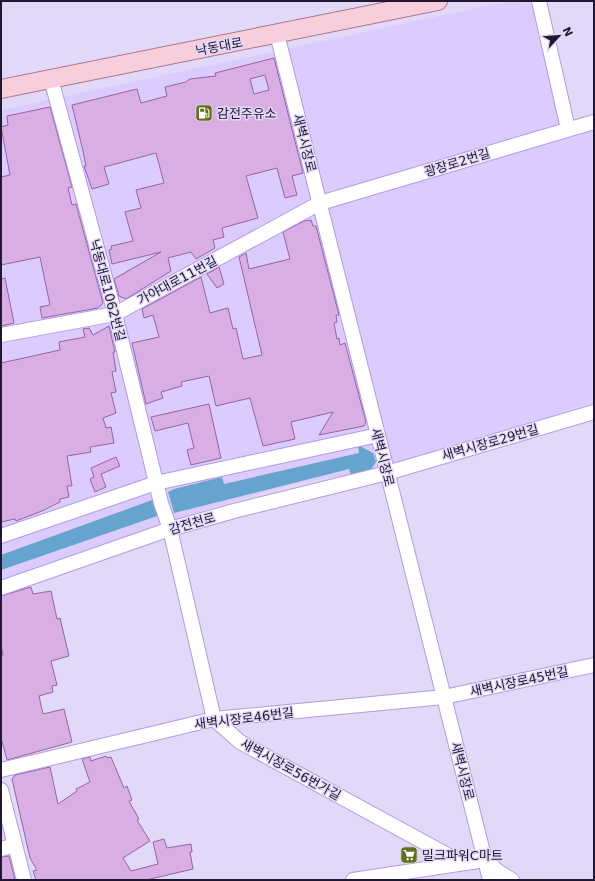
<svg xmlns="http://www.w3.org/2000/svg" width="595" height="881" font-family="'DejaVu Sans','Noto Sans KR',sans-serif">
	<style>
		.built { fill: #dbcbfe }
		.water { fill: #65a4cd }
		.building { fill: #d9aee5; stroke: #9564a3; fill-rule: evenodd }
		.lines { fill: none; stroke-linecap: round; stroke-linejoin: round }
		.minor-casing { stroke: #b29ae4; stroke-width: 16 }
		.major-casing { stroke: #ab7891; stroke-width: 20 }
		.minor { stroke: #fff; stroke-width: 14 }
		.major { stroke: #f9cedb; stroke-width: 18 }
		.labels { text-anchor: middle; stroke-width: 3; stroke-linejoin: round; paint-order: stroke }
		.street-label { font-size: 13px; fill: #211733; stroke: #e2d9f8 }
		.poi-label { font-size: 13px; fill: #211733; stroke: #e2d9f8; text-anchor: start }
	</style>
	<rect width="100%" height="100%" fill="#e2d9f8"/>
	<!-- built -->
	<g class="built">
		<path d="M510,1H523L535,6L566,135L594,127V402L395,466L295,484L207,509L124,540L1,581V110Z"/>
		<path d="M1,809L18,880H1Z"/>
	</g>
	<!-- water -->
	<g class="water">
		<path d="M358,445L373,453L376,462L368,474L352,477L349,469L174,513L168,492L174,489L222,477L224,484L359,453Z"/>
		<path d="M155,499L160,515L1,570V555Z"/>
	</g>
	<!-- building -->
	<g class="building">
		<path d="M274,58L303,173L292,176L297,195L285,198L277,168L246,176L258,218L222,228L224,237L213,240L215,248L196,259L191,252L168,258L171,271L126,299L119,296L114,279L161,252L112,264L109,250L112,249L111,246L133,241L125,212L141,208L136,190L164,183L156,153L104,167L109,184L92,189L84,166H86L83,151L72,105L137,89L141,103L167,96L165,87L186,82L190,79L216,76L215,73ZM265,75L269,90L254,94L250,79Z"/>
		<path d="M50,107L72,187L68,188L72,205L76,204L103,303L98,308L42,318L40,307L50,305L40,257L1,265V177L10,175L1,127L8,125L7,116Z"/>
		<path d="M311,220L313,226H316L339,315H336L337,322L334,323L337,339L339,338L340,345L345,343L366,422L364,426L319,435L333,412L291,422L295,439L263,446L250,398L216,406L209,376L181,382L182,386L161,392L163,398L146,404L132,343L159,337L153,315L144,318L142,309L201,277L210,313L228,308L233,329L236,328L243,359L262,355L239,257L246,253L249,269L290,259L283,232L304,221Z"/>
		<path d="M219,267L224,284L217,288L207,274Z"/>
		<path d="M5,278L14,323L1,326V279Z"/>
		<path d="M109,326L115,352H113L116,371L112,372L116,392L111,393L116,413L103,418L106,428L111,427L114,443L90,447L91,452L67,456L72,486H67L69,497L60,499V502L42,511L16,521L15,519L1,522V363L60,350L59,342L85,337L83,329L89,328L93,335Z"/>
		<path d="M209,404L221,458L191,465L187,450L194,448L188,423L155,431L151,417Z"/>
		<path d="M116,457L120,466L101,474L106,487L95,492L90,479L94,477L91,468Z"/>
		<path d="M31,587L33,594L51,591L57,619L60,618L69,656L51,661L57,685L52,686L53,692L39,696L43,714L64,709L72,742L7,760L1,738V655H3L1,646V596Z"/>
		<path d="M106,756L107,758L111,757L124,788L127,786L132,800L129,801L139,819L137,820L150,841L123,858L131,871L158,864L153,842L164,839L167,848L191,844L192,852H190L193,869L146,880H36L33,871L37,870L30,858L12,779L15,775L50,767L58,804L77,791L76,789L90,782L82,759L90,757L91,761Z"/>
		<path d="M9,856L15,880H1V857Z"/>
	</g>
	<g class="lines">
		<defs>
			<g id="minor">
				<path d="M539,1L568,129"/>
				<path d="M277,34L490,880"/>
				<path d="M51,79L115,314L161,503L170,529L214,719L240,742L462,863"/>
				<path d="M1,335L115,314L320,203L594,122"/>
				<path d="M1,536L156,483L378,435"/>
				<path d="M1,588L170,529L234,511L387,473L594,412"/>
				<path d="M1,770L214,719L444,697L594,665"/>
				<path d="M1,790L24,880"/>
				<path d="M1,849L15,845"/>
				<path d="M353,880L485,860L499,872L512,880"/>
			</g>
			<path id="major" d="M1,89L438,1"/>
		</defs>
		<!-- minor casing -->
		<use href="#minor" class="minor-casing"/>
		<!-- major casing -->
		<use href="#major" class="major-casing"/>
		<!-- minor -->
		<use href="#minor" class="minor"/>
		<!-- major -->
		<use href="#major" class="major"/>
	</g>
	<!-- icons -->
	<defs>
		<symbol id="fuel-square" viewBox="-11 -11 22 22"><rect x="-9" y="-9" width="18" height="18" rx="4" fill="#62701c" stroke="#e2d9f8"/><path d="M-5.5-6h7V0h2V4h1.3V-2.5L3-4.5l.8-.8L6-3V5H2.5V1h-1V6h-7ZM-4.2-4.7v3.2H.2V-4.7Z" fill="#fff"/></symbol>
		<symbol id="supermarket-square" viewBox="-11 -11 22 22"><rect x="-9" y="-9" width="18" height="18" rx="4" fill="#62701c" stroke="#e2d9f8"/><path d="M-6-5.5h2.5l.6 2H6L4.5 2H-2.5L-4.4-4H-6ZM-1.5 3.2a1.3 1.3 0 1 0 .1 0ZM3 3.2a1.3 1.3 0 1 0 .1 0Z" fill="#fff"/></symbol>
	</defs>
	<g fill-rule="evenodd">
		<use href="#fuel-square" x="194" y="103" width="20" height="20"/>
		<use href="#supermarket-square" x="399" y="845" width="20" height="20"/>
	</g>
	<g class="labels">
		<!-- street labels -->
		<g class="street-label">
			<text transform="translate(219 46) rotate(-11)" y="5">낙동대로</text>
			<text transform="translate(305 143) rotate(76)" y="5">새벽시장로</text>
			<text transform="translate(457 162) rotate(-17)" y="5">광장로2번길</text>
			<text transform="translate(177 280) rotate(-28)" y="5">가야대로11번길</text>
			<text transform="translate(108 290) rotate(75)" y="5">낙동대로1062번길</text>
			<text transform="translate(490 442) rotate(-16)" y="5">새벽시장로29번길</text>
			<text transform="translate(383 457) rotate(76)" y="5">새벽시장로</text>
			<text transform="translate(192 523) rotate(-16)" y="5">감전천로</text>
			<text transform="translate(519 681) rotate(-12)" y="5">새벽시장로45번길</text>
			<text transform="translate(244 718) rotate(-7)" y="5">새벽시장로46번길</text>
			<text transform="translate(291 769) rotate(29)" y="5">새벽시장로56번가길</text>
			<text transform="translate(463 771) rotate(76)" y="5">새벽시장로</text>
		</g>
		<!-- poi labels -->
		<g class="poi-label">
			<text x="217" y="118">감전주유소</text>
			<text x="422" y="860">밀크파워C마트</text>
		</g>
	</g>
	<!-- border -->
	<rect width="595" height="881" fill="none" stroke="#211733" stroke-width="4"/>
	<!-- north arrow -->
	<g transform="translate(559 36) rotate(64)" stroke="#e2d9f8" stroke-width="3" paint-order="stroke">
	<path d="M0-3L7 15L0 10L-7 15Z" fill="#211733"/>
	<text y="-6" font-size="11" font-weight="bold" text-anchor="middle" fill="#211733">N</text>
	</g>
</svg>
